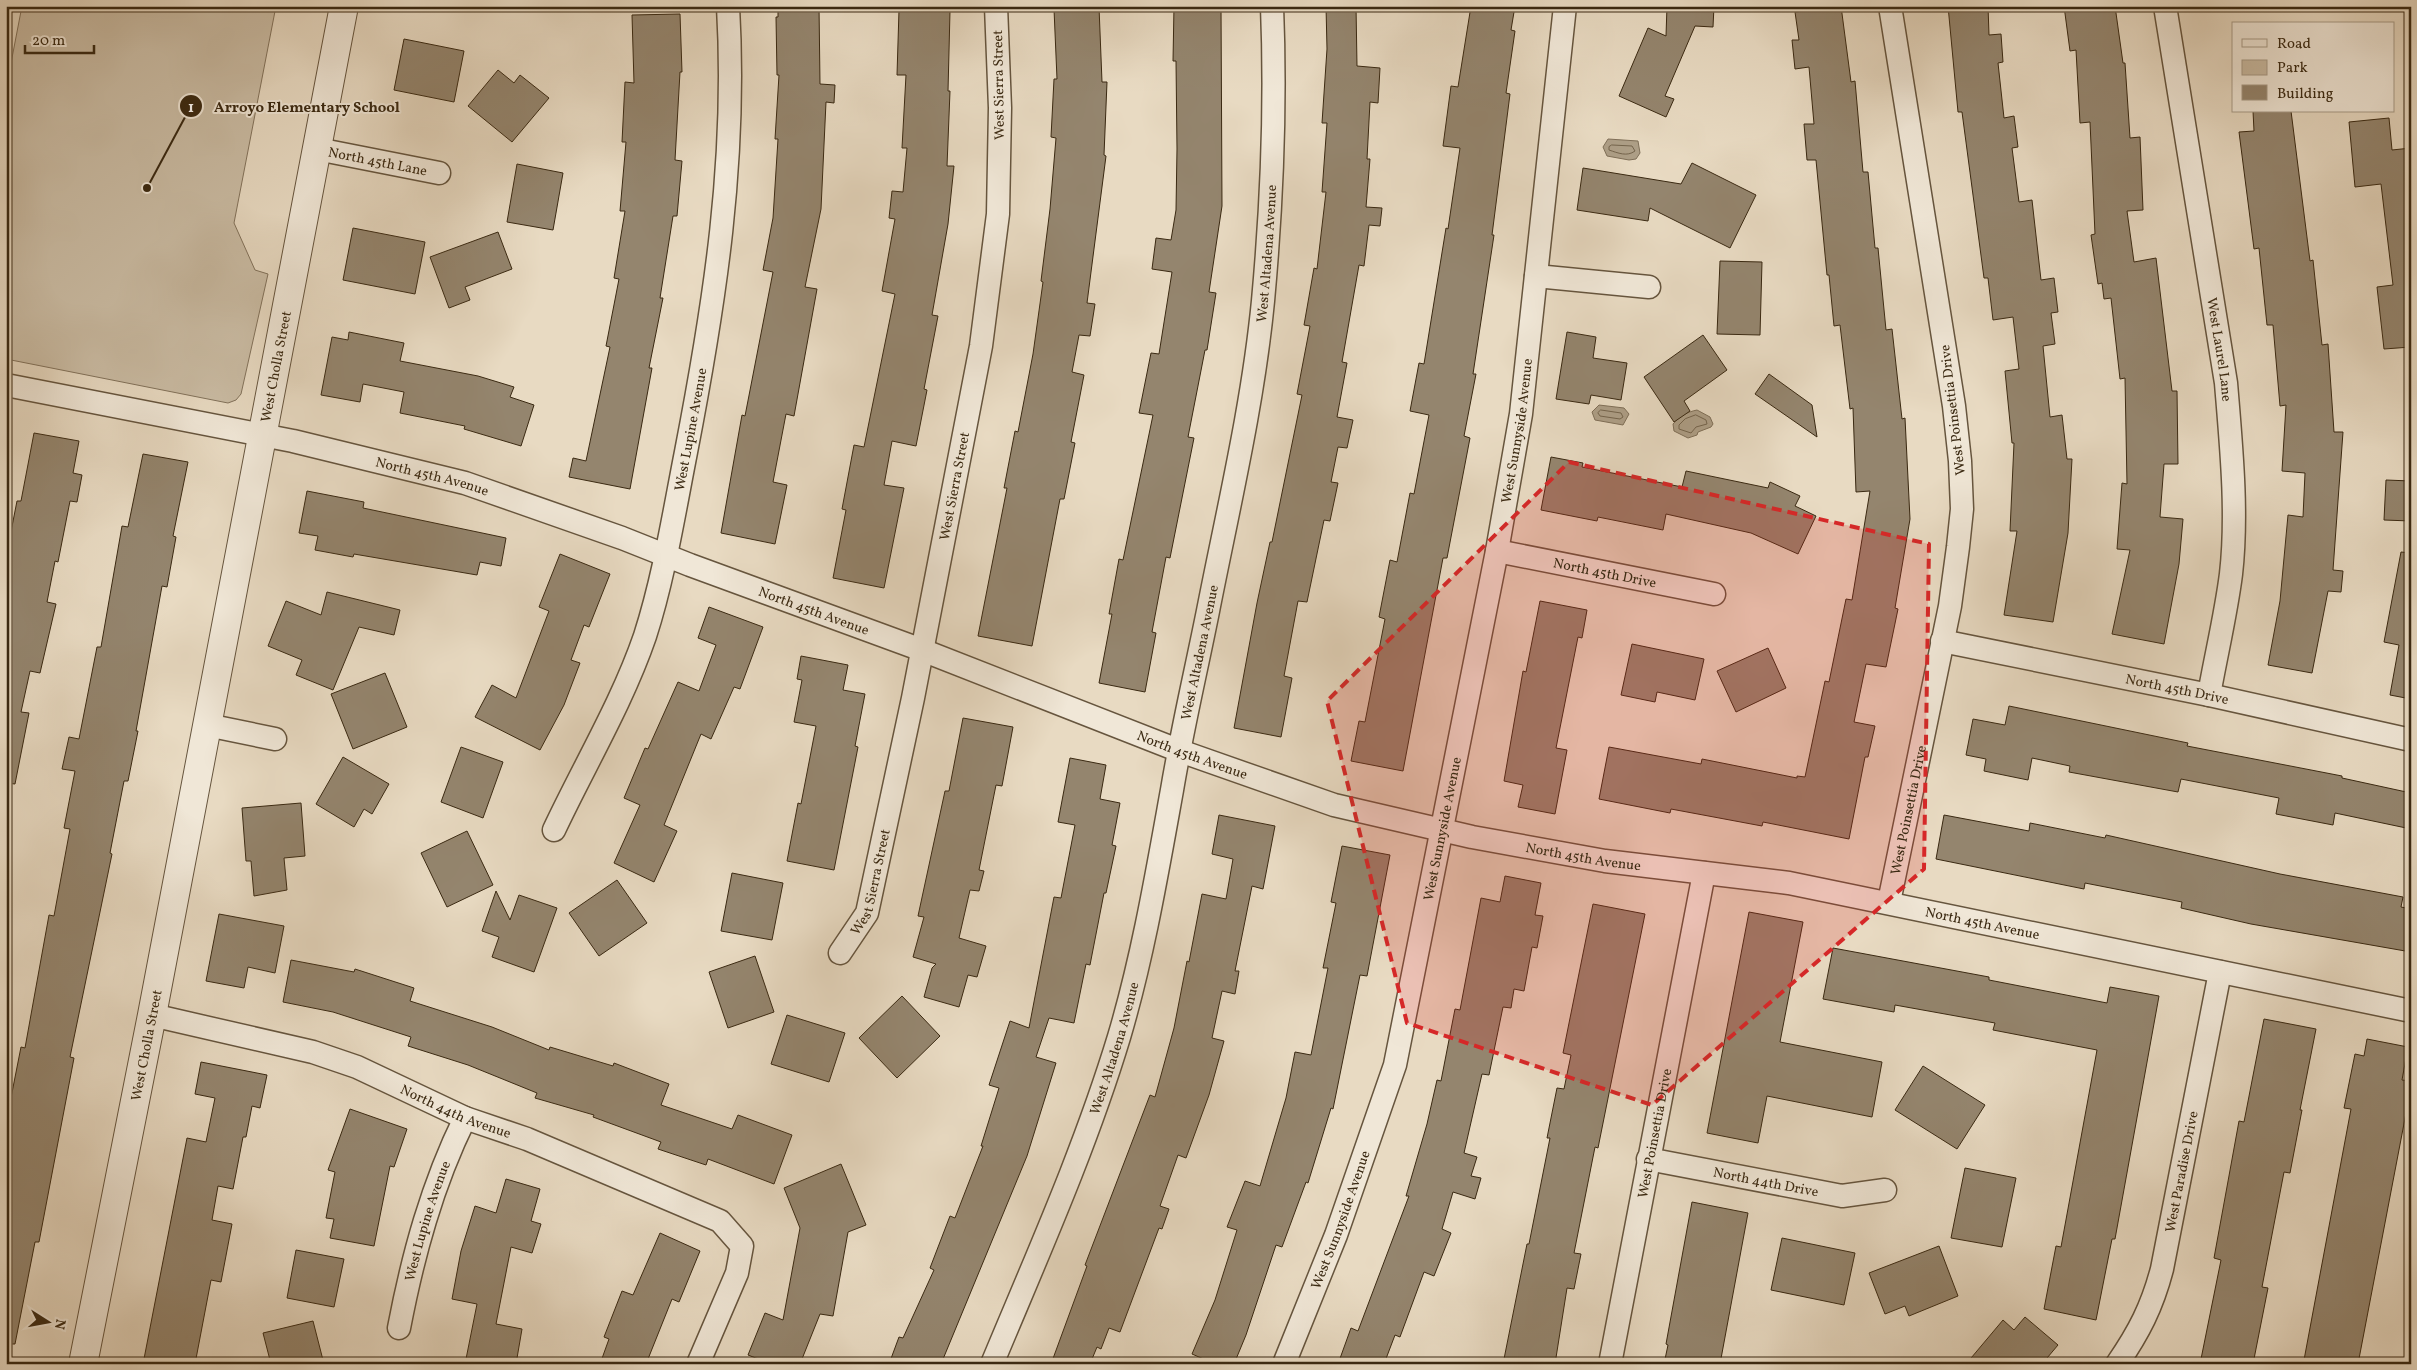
<svg xmlns="http://www.w3.org/2000/svg" width="2417" height="1370" font-family="Vollkorn,serif">
	<style>
		.green { fill: #cabca4; stroke: #82725b }
		.water { fill: #ad9e86; stroke: #7f6f58 }
		.lines { fill: none; stroke-linecap: round; stroke-linejoin: round }
		.shore { stroke: #74644c; stroke-width: 1 }
		.building { fill: #94856e; stroke: #3a2912 }
		.minor-casing { stroke: #66553e; stroke-width: 25 }
		.tertiary-casing { stroke: #66553e; stroke-width: 30 }
		.minor { stroke: #f0e7d7; stroke-width: 22 }
		.tertiary { stroke: #f0e7d7; stroke-width: 28 }
		.marked { fill: #d62828; fill-opacity: 0.2; stroke: #d62828; stroke-width: 4; stroke-dasharray: 10 6; stroke-linejoin: round }
		.labels { text-anchor: middle; stroke-width: 4; stroke-linejoin: round; paint-order: stroke }
		.street-label { font-size: 14px; fill: #3a2912; stroke: #f0e7d7 }
		.leader { fill: none; stroke: #3a2912; stroke-width: 2 }
		.callout-dot { fill: #3a2912; stroke: #f0e7d7; stroke-width: 2 }
		.mark-label { font-size: 15px; text-anchor: middle; font-weight: bold; fill: #fff }
		.callout-label { font-size: 15px; text-anchor: middle; font-weight: bold; fill: #3a2912; stroke: #f0e7d7; stroke-width: 4; stroke-linejoin: round; paint-order: stroke }
	</style>
	<rect width="100%" height="100%" fill="#e8dac2"/>
	<filter id="stains"><feTurbulence type="fractalNoise" baseFrequency=".004" numOctaves="4"/><feColorMatrix values="0 0 0 0 .2 0 0 0 0 .09 0 0 0 0 .02 0 0 0 .5 -.17"/></filter>
	<radialGradient id="worn" r=".72"><stop offset=".6" stop-color="#630" stop-opacity="0"/><stop offset="1" stop-color="#630" stop-opacity=".3"/></radialGradient>
	<!-- green -->
	<path class="green" d="M22,6H276L234,223L255,270L268,274L241,394L236,400L228,403L6,359V89Z"/>
	<!-- water -->
	<g class="water">
		<path d="M1608,139L1638,141L1640,153L1636,159L1629,160L1607,156L1603,147Z"/>
		<path d="M1599,405L1624,408L1629,414L1623,425L1595,420L1592,412Z"/>
		<path d="M1697,410L1710,417L1713,424L1711,427L1698,432L1697,435L1688,438L1674,431L1673,424C1680,416 1687,412 1697,410Z"/>
	</g>
	<g class="lines">
		<!-- shore -->
		<g class="shore">
			<path d="M1612,145L1632,146L1635,151C1627,157 1618,153 1609,150V147Z"/>
			<path d="M1601,410L1621,413L1623,417L1620,419L1600,416L1598,413Z"/>
			<path d="M1696,415L1706,420L1707,424L1696,427L1691,433L1679,429V425L1685,419Z"/>
		</g>
	</g>
	<!-- building -->
	<g class="building">
		<path d="M778,6H819L820,84L835,85L834,103L826,102L821,209L805,287L817,289L794,416L786,414L773,482L787,485L775,544L721,533L742,415L745,416L773,272L763,270L773,218L778,139H775L779,75H777L776,17H778Z"/>
		<path d="M1174,6H1221L1222,206L1209,292L1216,293L1207,350H1205L1188,437L1194,438L1170,558L1166,557L1152,632L1156,633L1145,692L1099,683L1112,614H1109L1119,559L1123,560L1153,415L1139,413L1151,353L1159,354L1172,272L1152,269L1156,238L1171,240L1176,210L1177,149L1176,61H1173Z"/>
		<path d="M1326,6H1356L1357,66L1380,68L1378,103L1370,102L1367,159H1370L1366,207L1382,208L1380,226L1369,225L1364,266L1359,265L1342,362L1347,363L1337,417L1353,420L1347,448L1338,447L1331,482L1338,483L1330,521L1324,520L1307,602L1298,601L1284,676L1292,678L1281,737L1234,728L1257,603L1270,542H1272L1302,395L1297,394L1310,326L1304,325L1314,268L1317,269L1326,192H1322L1327,123H1322L1327,49Z"/>
		<path d="M1471,6H1515L1511,30L1515,31L1506,93L1510,94L1492,235H1494L1473,374H1476L1464,436L1470,438L1447,558H1443L1403,771L1351,761L1359,721L1365,722L1385,619L1379,617L1390,560L1397,562L1410,493L1414,494L1429,415L1410,411L1419,363L1424,364L1446,228L1448,229L1460,148L1443,146L1451,86L1458,87Z"/>
		<path d="M1667,6H1714L1713,27L1695,26L1665,96L1674,99L1666,117L1619,96L1648,28L1666,36Z"/>
		<path d="M1841,6L1851,82L1855,81L1863,172H1868L1875,248H1878L1886,330L1892,329L1902,419L1905,418L1910,519L1895,608L1898,609L1886,667L1866,664L1854,722L1875,726L1868,757H1865L1849,839L1763,822L1762,826L1671,809L1670,813L1599,799L1609,747L1701,764L1702,759L1797,778V776L1805,777L1825,681L1829,682L1846,599L1852,600L1870,491L1856,492L1853,408L1850,409L1840,325L1834,326L1829,275H1827L1816,160H1807L1804,124H1814L1809,67L1795,69L1792,40H1799L1795,12Z"/>
		<path d="M1948,6H1988L1989,35L2001,34L2003,62L1998,63L2004,118L2014,116L2018,147L2012,148L2019,202L2032,200L2041,280L2054,278L2058,312L2051,313L2055,344L2043,346L2050,417L2062,415L2067,459H2072L2068,533L2053,622L2004,615L2017,531H2010L2014,443H2012L2005,371L2019,369L2013,317L1993,320L1988,278H1984L1962,112H1958Z"/>
		<path d="M2064,6H2115L2123,63H2125L2130,138L2140,137L2143,210L2127,211L2134,262L2156,258L2172,391H2177L2178,464H2164L2160,517L2183,519L2179,564L2164,644L2112,634L2130,550L2117,549L2122,483L2127,484L2125,378L2120,379L2111,298L2104,299L2102,283L2098,284L2091,235L2095,234L2090,122L2080,123L2076,50L2070,51Z"/>
		<path d="M1099,7L1102,82H1107L1104,155L1106,156L1087,303L1095,304L1090,336L1079,335L1072,372L1084,375L1071,442L1075,443L1064,499H1060L1032,646L978,636L1007,488H1004L1015,431L1018,432L1033,354L1043,282L1041,281L1050,209L1056,138L1051,137L1054,79H1057L1054,9Z"/>
		<path d="M899,10L950,11L948,91H950L947,166H954L948,224L932,315L938,316L924,389L927,390L916,446L892,441L884,485L904,488L884,588L833,578L846,510L842,509L854,445L864,447L895,294L882,291L895,219L889,218L892,191L903,192L907,148H902L906,75H897Z"/>
		<path d="M680,14L682,72H680L675,160L682,161L677,216H673L660,298H663L649,368H652L630,489L569,477L573,458L586,461L610,347L606,346L619,279L614,278L625,211H620L626,142H622L625,82L634,83L632,15Z"/>
		<path d="M404,39L464,51L454,102L394,90Z"/>
		<path d="M498,70L514,83L520,75L549,98L512,142L468,106Z"/>
		<path d="M2253,111H2291L2310,261L2313,260L2322,345L2328,344L2334,432H2343L2333,570L2343,571L2341,592L2328,591L2312,673L2268,665L2280,601L2288,515L2303,517L2305,473L2282,471L2286,405L2280,406L2273,325H2267L2259,248L2254,249L2239,132L2254,131Z"/>
		<path d="M2389,118L2392,150L2411,148V347L2384,349L2377,287L2393,285L2381,184L2355,187L2349,122Z"/>
		<path d="M1692,163L1756,195L1730,248L1650,208L1648,221L1577,210L1583,168L1681,184Z"/>
		<path d="M517,164L563,173L553,230L507,222Z"/>
		<path d="M353,228L425,242L415,294L343,280Z"/>
		<path d="M498,232L512,269L465,287L470,300L449,308L430,257Z"/>
		<path d="M1720,261L1762,262L1760,335L1717,334Z"/>
		<path d="M349,332L404,343L400,361L478,376L514,387L510,397L534,405L521,446L464,429L465,426L400,413L404,392L363,384L360,402L321,395L332,337L348,340Z"/>
		<path d="M1567,332L1596,337L1593,358L1627,363L1621,400L1591,395L1589,404L1556,399Z"/>
		<path d="M1703,335L1727,370L1684,401L1690,411L1674,422L1644,377Z"/>
		<path d="M1769,374L1812,405L1817,437L1755,394Z"/>
		<path d="M34,433L79,441L73,473L82,475L77,502L70,501L58,562L55,561L47,602L56,604L40,673L30,671L21,712L29,713L15,784L6,783V557L17,501H21Z"/>
		<path d="M143,454L188,462L173,536L176,537L167,587L162,586L136,731H138L128,781H124L110,853L112,854L70,1057L74,1058L39,1242H35L15,1344H6V1123L21,1047L25,1048L49,915L54,916L70,829L64,828L75,771L62,769L69,737L79,739L97,647H101L122,526L128,527Z"/>
		<path d="M1551,457L1583,463L1582,467L1682,487L1686,471L1768,488L1770,482L1800,496L1795,506L1816,516L1798,554L1751,533L1666,514L1663,530L1598,517L1597,521L1541,510Z"/>
		<path d="M2386,480L2411,481V521L2384,520Z"/>
		<path d="M307,491L364,502L363,508L506,538L501,566L480,562L477,575L354,554L353,557L315,550L318,536L299,533Z"/>
		<path d="M2401,552L2411,553V699L2390,695L2399,645L2384,642Z"/>
		<path d="M560,554L610,574L589,627L584,625L571,660L580,663L564,705L540,750L475,717L492,685L516,698L549,611L539,607Z"/>
		<path d="M327,592L400,610L394,635L359,627L333,690L296,675L302,660L268,646L286,601L321,615Z"/>
		<path d="M1540,601L1587,610L1582,638L1578,637L1556,748L1567,750L1555,814L1518,807L1523,785L1504,781L1523,671L1526,672Z"/>
		<path d="M709,607L763,627L740,689L734,687L711,739L701,734L664,825L677,831L654,882L614,863L640,805L624,798L645,748L648,749L678,682L699,691L716,645L698,638Z"/>
		<path d="M1632,644L1704,659L1695,700L1657,692L1655,702L1621,695Z"/>
		<path d="M1768,648L1786,688L1736,712L1717,671Z"/>
		<path d="M801,656L848,665L843,690L865,694L855,746L858,747L834,870L787,861L798,803L801,804L816,726L794,722L802,680L797,679Z"/>
		<path d="M385,673L407,727L353,749L331,694Z"/>
		<path d="M2009,706L2188,743L2187,746L2342,776V778L2411,793V829L2335,813L2333,825L2276,814L2279,798L2181,779L2178,792L2069,772L2070,766L2032,758L2028,780L1984,771L1986,759L1966,755L1973,719L2005,725Z"/>
		<path d="M963,718L1013,727L1002,786L996,785L979,870L984,871L979,891L970,890L959,938L986,946L977,977L968,975L959,1007L924,997L932,968L936,964L913,957L924,917L918,916L945,791H949Z"/>
		<path d="M461,747L503,762L483,818L441,802Z"/>
		<path d="M343,757L389,784L372,814L364,809L354,827L316,804Z"/>
		<path d="M1070,758L1106,765L1100,799L1120,803L1112,845L1116,846L1106,893H1104L1090,965L1086,964L1074,1023L1049,1018L1036,1057L1056,1063L1027,1156L941,1364H889L899,1337L903,1338L934,1270L930,1268L950,1216L955,1218L983,1146H981L999,1088L989,1085L1010,1021L1029,1028L1054,897L1061,898L1075,825L1058,822Z"/>
		<path d="M301,803L305,856L284,858L287,890L254,896L251,861H246L242,808Z"/>
		<path d="M1219,815L1275,826L1263,889L1252,886L1235,971H1239L1235,994L1222,991L1212,1038L1224,1041L1209,1095L1186,1158L1178,1155L1160,1206L1169,1209L1162,1229L1159,1228L1120,1332L1109,1328L1101,1349L1097,1347L1090,1364H1051L1087,1266L1085,1265L1150,1095L1155,1097L1174,1028L1187,961L1189,962L1202,894L1226,899L1233,859L1212,854Z"/>
		<path d="M1944,815L2029,831L2030,823L2105,838L2106,835L2280,874L2403,897L2401,907L2411,909V952L2251,924L2181,908L2182,902L2085,883L2084,889L1936,859Z"/>
		<path d="M467,831L493,885L447,907L421,853Z"/>
		<path d="M1342,846L1390,855L1367,976L1360,975L1333,1109L1331,1108L1308,1183L1306,1182L1282,1247L1276,1245L1246,1335L1234,1364H1215L1192,1354L1215,1300L1237,1230L1227,1227L1245,1181L1260,1186L1286,1098L1295,1052L1311,1055L1328,968H1323L1336,903L1331,902Z"/>
		<path d="M732,873L783,883L772,940L721,931Z"/>
		<path d="M1505,876L1541,883L1535,915L1543,916L1537,948L1532,947L1524,991L1514,989L1511,1008L1503,1007L1489,1075L1482,1074L1464,1153L1477,1157L1471,1176L1481,1178L1475,1199L1453,1192L1442,1229L1451,1233L1434,1276L1424,1272L1400,1337L1395,1335L1384,1364H1338L1351,1328L1358,1331L1409,1196H1406L1427,1124L1437,1080L1441,1081L1455,1009L1460,1010L1481,898L1500,902Z"/>
		<path d="M617,880L647,923L599,956L569,913Z"/>
		<path d="M496,891L510,920L519,895L557,908L534,972L492,957L499,937L482,931Z"/>
		<path d="M1593,904L1645,914L1598,1148L1595,1147L1574,1253L1581,1254L1574,1289L1567,1288L1555,1364H1503L1527,1244H1529L1550,1138H1547L1557,1088L1564,1089L1571,1055L1563,1053Z"/>
		<path d="M1749,912L1803,922L1780,1042L1882,1062L1872,1117L1767,1096L1758,1143L1707,1133Z"/>
		<path d="M219,914L284,926L275,973L248,967L244,988L206,981Z"/>
		<path d="M1833,948L1989,977V980L2107,1003L2110,987L2159,996L2115,1239H2112L2096,1320L2044,1309L2056,1246L2061,1247L2097,1050L1993,1030L1995,1023L1895,1005L1894,1012L1823,999Z"/>
		<path d="M755,956L774,1012L728,1028L709,972Z"/>
		<path d="M291,960L354,972L355,969L414,988L410,1001L492,1027L549,1050L550,1047L613,1066L614,1063L669,1084L661,1105L732,1129L738,1115L792,1135L774,1184L708,1159L706,1165L658,1149L661,1142L593,1117L594,1115L535,1098L537,1093L468,1065L408,1046L411,1037L333,1012L283,1002Z"/>
		<path d="M902,996L940,1036L897,1078L859,1038Z"/>
		<path d="M787,1015L845,1033L829,1082L771,1064Z"/>
		<path d="M2264,1019L2316,1029L2300,1110H2302L2290,1173L2284,1172L2262,1287L2268,1288L2253,1364H2200L2221,1260L2214,1258L2239,1121L2244,1122Z"/>
		<path d="M2367,1039L2408,1047L2402,1080L2411,1081V1087L2358,1364H2324L2304,1360L2351,1109L2344,1108L2355,1054L2364,1056Z"/>
		<path d="M201,1062L267,1075L260,1108L252,1106L246,1137H243L233,1189L218,1186L212,1220L232,1224L221,1282L211,1280L195,1364H143L187,1138L206,1142L215,1098L195,1094Z"/>
		<path d="M1923,1066L1985,1105L1957,1149L1895,1110Z"/>
		<path d="M350,1109L407,1129L394,1167L390,1166L374,1246L330,1238L334,1219L326,1218L335,1172L328,1170Z"/>
		<path d="M841,1164L866,1225L848,1232L833,1316L820,1314L800,1364H771L748,1355L765,1313L783,1320L800,1228L784,1188Z"/>
		<path d="M1965,1168L2016,1178L2002,1247L1951,1238Z"/>
		<path d="M506,1179L540,1189L531,1221L541,1224L532,1253L511,1247L496,1324L522,1329L516,1364H465L477,1304L452,1299L461,1251L475,1206L496,1213Z"/>
		<path d="M1692,1202L1748,1213L1720,1364H1664L1668,1345L1666,1344Z"/>
		<path d="M660,1233L700,1251L679,1302L672,1299L646,1364H600L609,1339L604,1337L622,1291L633,1295Z"/>
		<path d="M1782,1238L1855,1253L1844,1305L1771,1290Z"/>
		<path d="M1939,1246L1958,1296L1909,1316L1905,1306L1885,1314L1869,1273Z"/>
		<path d="M296,1250L344,1259L334,1307L287,1298Z"/>
		<path d="M2025,1317L2058,1345L2042,1364H1966L2003,1320L2014,1330Z"/>
		<path d="M313,1321L324,1364H271L263,1333Z"/>
	</g>
	<g class="lines">
		<defs>
			<g id="minor">
				<path id="s1" d="M2165,6L2226,383C2231,444 2238,513 2231,574C2226,614 2216,655 2209,695"/>
				<path id="s2" d="M317,149L439,173"/>
				<path d="M1536,276L1649,287"/>
				<path id="s3" d="M6,385L293,441L465,483L622,538L690,565L922,650L1180,751L1334,805L1472,837L1605,861L1789,883L2411,1011"/>
				<path id="s4" d="M1497,551L1714,594"/>
				<path id="s5" d="M1942,641L2209,695L2411,740"/>
				<path d="M207,725L275,739"/>
				<path id="s6" d="M554,830C584,766 622,703 645,636C664,577 674,513 686,452C715,302 737,160 728,6"/>
				<path id="s7" d="M1889,902L1950,606L1958,547L1962,509L1960,461L1954,406L1890,6"/>
				<path id="s8" d="M840,953L867,913L913,698L981,346L998,214L1000,108L996,6"/>
				<path id="s9" d="M152,1015L313,1052L357,1067L465,1118L527,1139L720,1221L742,1246L737,1273L698,1364"/>
				<path id="s10" d="M1648,1159L1842,1196L1885,1190"/>
				<path id="s11" d="M399,1328C413,1255 432,1185 465,1118"/>
				<path id="s12" d="M992,1364C1037,1256 1085,1149 1119,1037C1143,956 1157,873 1172,790C1182,730 1196,671 1208,611C1228,509 1253,405 1263,301C1272,203 1276,104 1272,6"/>
				<path id="s13" d="M1284,1364L1336,1235L1395,1065L1497,551L1521,414L1565,6"/>
				<path id="s14" d="M1610,1364L1704,873"/>
				<path id="s15" d="M2117,1364C2139,1332 2152,1307 2162,1269L2220,972"/>
			</g>
			<g id="tertiary">
				<path id="s16" d="M83,1364L152,1015L344,6"/>
			</g>
		</defs>
		<!-- minor casing -->
		<use href="#minor" class="minor-casing"/>
		<!-- tertiary casing -->
		<use href="#tertiary" class="tertiary-casing"/>
		<!-- minor -->
		<use href="#minor" class="minor"/>
		<!-- tertiary -->
		<use href="#tertiary" class="tertiary"/>
	</g>
	<!-- marked area -->
	<path class="marked" d="M1569,462L1929,544L1924,869L1652,1105L1407,1023L1327,701Z"/>
	<g class="labels">
		<!-- street labels -->
		<g class="street-label">
			<text transform="translate(998 85) rotate(-91)" y="5">West Sierra Street</text>
			<text dy="5" stroke="none"><textPath href="#s2" startOffset="62">North 45th Lane</textPath></text>
			<text dy="5" stroke="none"><textPath href="#s12" startOffset="1149">West Altadena Avenue</textPath></text>
			<text dy="5" stroke="none"><textPath href="#s1" startOffset="348">West Laurel Lane</textPath></text>
			<text dy="5" stroke="none"><textPath href="#s16" startOffset="1016">West Cholla Street</textPath></text>
			<text transform="translate(1952 410) rotate(-97)" y="5">West Poinsettia Drive</text>
			<text dy="5" stroke="none"><textPath href="#s6" startOffset="426">West Lupine Avenue</textPath></text>
			<text dy="5" stroke="none"><textPath href="#s13" startOffset="965">West Sunnyside Avenue</textPath></text>
			<text dy="5" stroke="none"><textPath href="#s3" startOffset="436">North 45th Avenue</textPath></text>
			<text dy="5" stroke="none"><textPath href="#s8" startOffset="484">West Sierra Street</textPath></text>
			<text dy="5" stroke="none"><textPath href="#s4" startOffset="110">North 45th Drive</textPath></text>
			<text dy="5" stroke="none"><textPath href="#s3" startOffset="841">North 45th Avenue</textPath></text>
			<text dy="5" stroke="none"><textPath href="#s12" startOffset="744">West Altadena Avenue</textPath></text>
			<text dy="5" stroke="none"><textPath href="#s5" startOffset="240">North 45th Drive</textPath></text>
			<text dy="5" stroke="none"><textPath href="#s3" startOffset="1246">North 45th Avenue</textPath></text>
			<text dy="5" stroke="none"><textPath href="#s7" startOffset="94">West Poinsettia Drive</textPath></text>
			<text dy="5" stroke="none"><textPath href="#s13" startOffset="560">West Sunnyside Avenue</textPath></text>
			<text dy="5" stroke="none"><textPath href="#s3" startOffset="1651">North 45th Avenue</textPath></text>
			<text dy="5" stroke="none"><textPath href="#s8" startOffset="79">West Sierra Street</textPath></text>
			<text dy="5" stroke="none"><textPath href="#s3" startOffset="2056">North 45th Avenue</textPath></text>
			<text dy="5" stroke="none"><textPath href="#s16" startOffset="325">West Cholla Street</textPath></text>
			<text dy="5" stroke="none"><textPath href="#s12" startOffset="339">West Altadena Avenue</textPath></text>
			<text dy="5" stroke="none"><textPath href="#s9" startOffset="320">North 44th Avenue</textPath></text>
			<text dy="5" stroke="none"><textPath href="#s14" startOffset="235">West Poinsettia Drive</textPath></text>
			<text dy="5" stroke="none"><textPath href="#s15" startOffset="205">West Paradise Drive</textPath></text>
			<text dy="5" stroke="none"><textPath href="#s10" startOffset="120">North 44th Drive</textPath></text>
			<text dy="5" stroke="none"><textPath href="#s13" startOffset="155">West Sunnyside Avenue</textPath></text>
			<text dy="5" stroke="none"><textPath href="#s11" startOffset="111">West Lupine Avenue</textPath></text>
		</g>
	</g>
	<!-- callouts -->
	<path class="leader" d="M147 188L191 106"/>
	<g class="callout-dot">
		<circle cx="147" cy="188" r="5"/>
		<circle cx="191" cy="106" r="12"/>
	</g>
	<g class="mark-label">
		<text x="191" y="112">1</text>
	</g>
	<g class="callout-label">
		<text x="307" y="112">Arroyo Elementary School</text>
	</g>
	<!-- margin -->
	<rect width="2417" height="1370" fill="none" stroke="#e8dac2" stroke-width="25"/>
	<rect x="8" y="8" width="2402" height="1355" fill="none" stroke="#3a2912" stroke-width="2.5"/>
	<rect x="12" y="12" width="2392" height="1345" fill="none" stroke="#3a2912"/>
	<!-- legend -->
	<rect x="2232" y="22" width="162" height="90" fill="#f0e7d7" stroke="#a79b88"/>
	<rect x="2242" y="39" width="25" height="8" fill="#f0e7d7" stroke="#a79b88"/>
	<text x="2277" y="48" font-size="15" fill="#3a2912">Road</text>
	<rect x="2242" y="60" width="25" height="15" fill="#cabca4" stroke="#a79b88"/>
	<text x="2277" y="72" font-size="15" fill="#3a2912">Park</text>
	<rect x="2242" y="85" width="25" height="15" fill="#94856e" stroke="#a79b88"/>
	<text x="2277" y="98" font-size="15" fill="#3a2912">Building</text>
	<!-- north arrow -->
	<g transform="translate(48 1322) rotate(101)" stroke="#f0e7d7" stroke-width="4" paint-order="stroke">
	<path d="M0-4L9 19L0 12L-9 19Z" fill="#3a2912"/>
	<text y="-8" font-size="14" font-weight="bold" text-anchor="middle" fill="#3a2912">N</text>
	</g>
	<!-- scale -->
	<path d="M25 45v8h69v-8" fill="none" stroke="#3a2912" stroke-width="2.5"/>
	<text x="32" y="45" font-size="15" fill="#3a2912" stroke="#f0e7d7" stroke-width="4" paint-order="stroke">20 m</text>
	<rect width="100%" height="100%" filter="url(#stains)"/>
	<rect width="100%" height="100%" fill="url(#worn)"/>
</svg>
